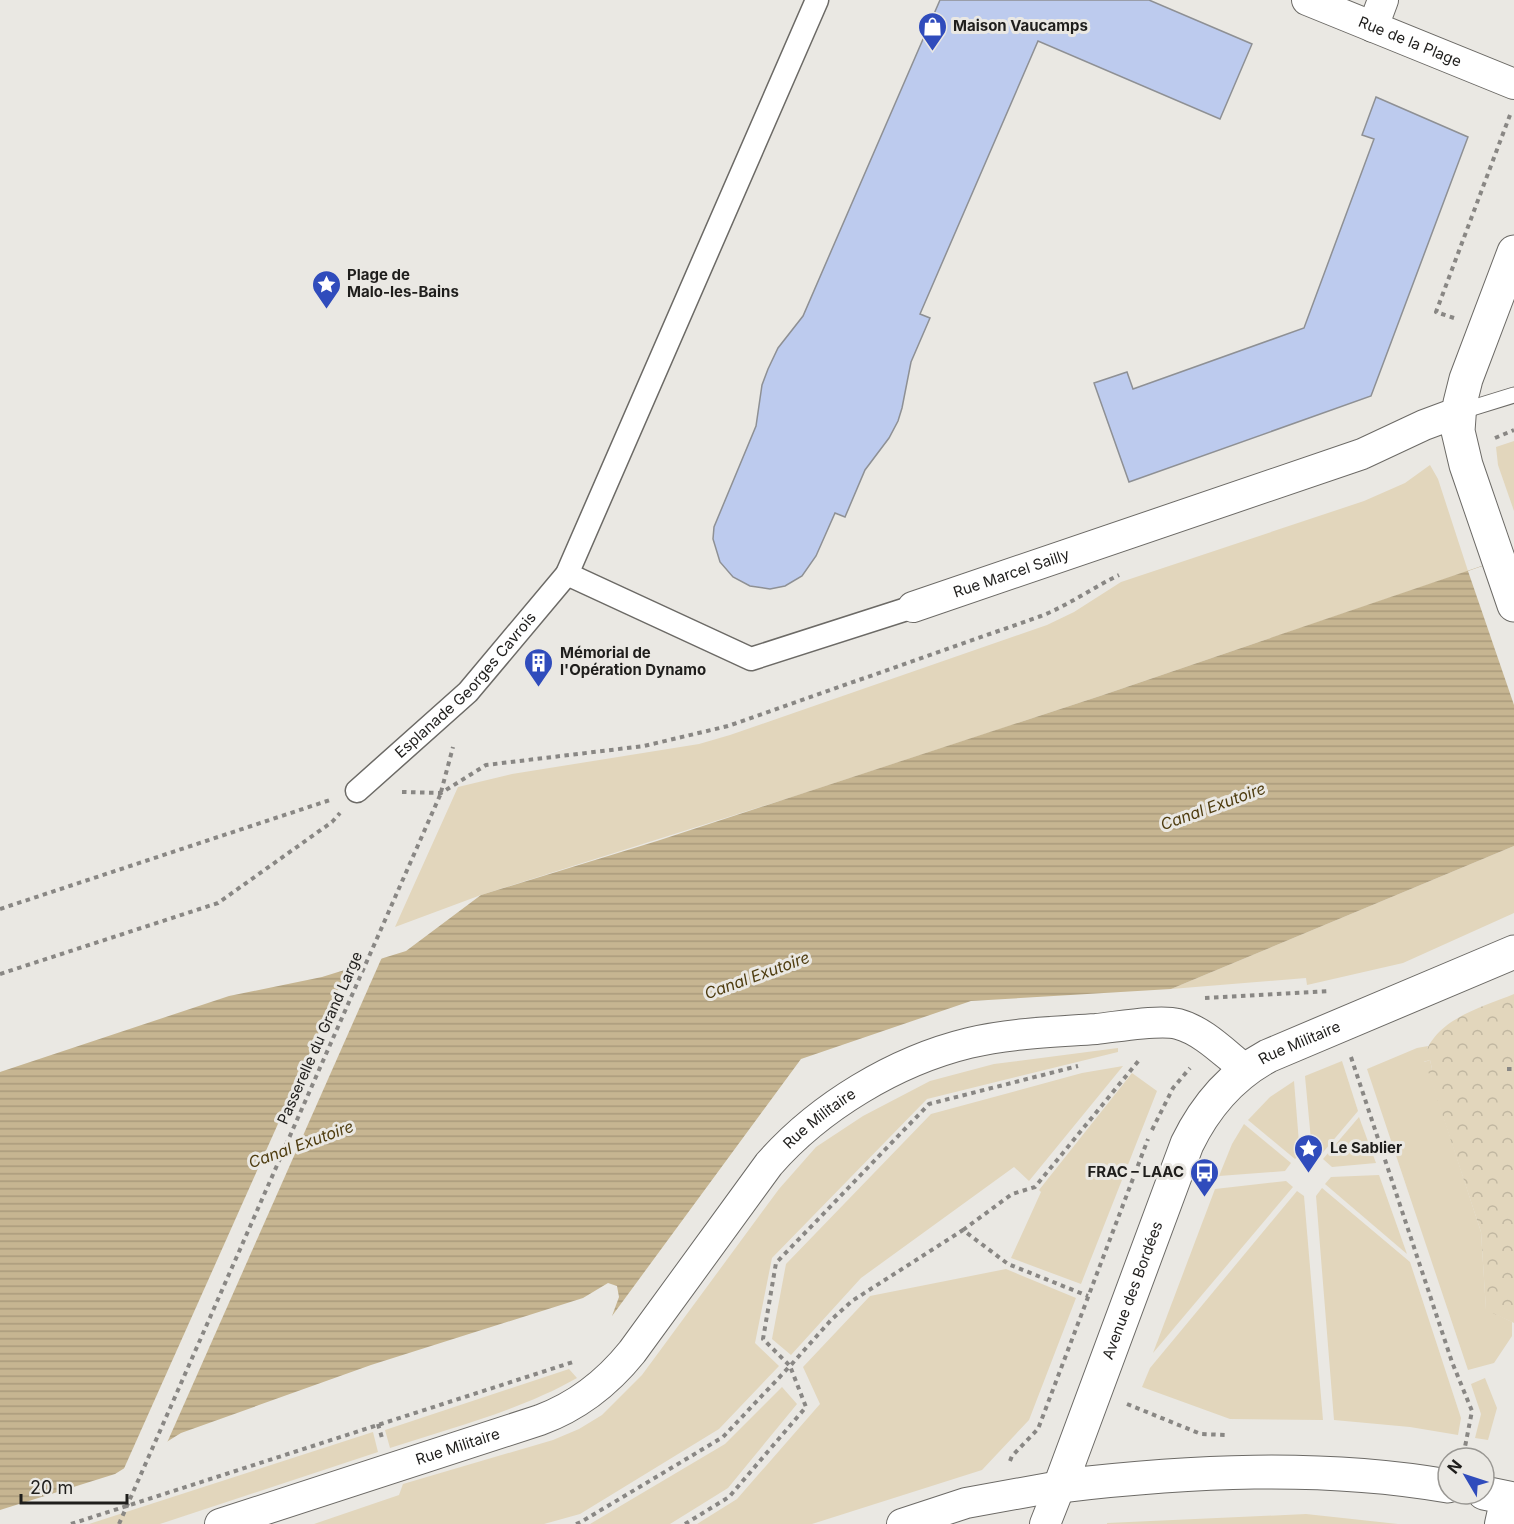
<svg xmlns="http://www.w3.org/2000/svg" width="1514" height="1524" font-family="Inter,sans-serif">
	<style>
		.grass { fill: #e2d6bc }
		.park { fill: url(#park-crowns) }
		.water { fill: url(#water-rules) }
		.pier { fill: #eae8e3 }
		.building { fill: #bdcbee; stroke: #8e9094; stroke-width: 1.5 }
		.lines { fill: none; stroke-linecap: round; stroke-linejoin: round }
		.service-casing { stroke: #6c6a66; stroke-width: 17 }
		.pedestrian-casing { stroke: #6c6a66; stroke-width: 25 }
		.minor-casing { stroke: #6c6a66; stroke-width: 32 }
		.tertiary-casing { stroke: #6c6a66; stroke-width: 35 }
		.path { stroke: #898784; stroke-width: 4; stroke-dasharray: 4.5 4.5; stroke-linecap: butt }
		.service { stroke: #fff; stroke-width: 15 }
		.pedestrian { stroke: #fff; stroke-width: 22 }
		.minor { stroke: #fff; stroke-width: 30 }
		.tertiary { stroke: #fff; stroke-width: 33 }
		.path-bridge { stroke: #898784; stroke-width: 4; stroke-dasharray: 4.5 4.5; stroke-linecap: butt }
		.labels { text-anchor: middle; stroke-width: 6; stroke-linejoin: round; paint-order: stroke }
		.poi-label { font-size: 15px; font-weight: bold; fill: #1f1e1c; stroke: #eae8e3; text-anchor: start }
		.street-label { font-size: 15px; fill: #1f1e1c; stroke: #eae8e3 }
		.water-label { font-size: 16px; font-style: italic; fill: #4e3c0f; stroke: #eae8e3 }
	</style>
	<defs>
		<pattern id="park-crowns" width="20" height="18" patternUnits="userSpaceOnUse" patternTransform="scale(1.5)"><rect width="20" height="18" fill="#e2d6bc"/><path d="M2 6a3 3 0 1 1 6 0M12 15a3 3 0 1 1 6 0" fill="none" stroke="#c1b7a1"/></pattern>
		<pattern id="water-rules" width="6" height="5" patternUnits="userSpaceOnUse" patternTransform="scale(1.5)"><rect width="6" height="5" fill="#c6b591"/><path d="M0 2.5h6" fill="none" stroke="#aa9b7c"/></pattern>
	</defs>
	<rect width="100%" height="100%" fill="#eae8e3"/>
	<!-- grass -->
	<g class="grass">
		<path d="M1514,441V511L1498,465L1496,447Z"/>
		<path d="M1430,465L1438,479L1468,571L1103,695L792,797L481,895L395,927L458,787L512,774L699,744L730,735L1047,625L1074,612L1121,582L1364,501L1405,483Z"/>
		<path d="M1514,846V913L1403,963L1307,985L1306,978L1171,989Z"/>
		<path d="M1428,1046L1424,1062L1430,1060L1432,1069L1429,1072L1481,1232L1486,1309L1512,1322V1336L1494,1363L1468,1370L1367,1069L1417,1048Z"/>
		<path d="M1118,1048V1052L927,1099L772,1258L755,1343L779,1366L719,1429L580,1514L544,1524H314L399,1495L403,1484L553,1440L579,1429L602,1415L642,1375L779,1189L816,1147L863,1116L930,1081L994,1064Z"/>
		<path d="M1342,1061L1358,1111L1319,1157L1312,1151L1305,1076Z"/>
		<path d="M1123,1066L1029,1181L1014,1167L861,1278L791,1355L772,1339L786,1264L931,1114L1082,1073Z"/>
		<path d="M1132,1073L1157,1091L1081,1284L1011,1258L1041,1192L1039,1190Z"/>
		<path d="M1294,1081L1300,1155L1295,1159L1248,1120L1270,1097Z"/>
		<path d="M1359,1117L1376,1163L1332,1167L1323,1159Z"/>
		<path d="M1244,1124L1291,1163L1285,1171L1219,1176L1232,1144Z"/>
		<path d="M1379,1175L1407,1254L1325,1184L1331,1177Z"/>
		<path d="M1286,1181L1293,1187L1153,1353L1215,1189Z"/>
		<path d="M1322,1188L1410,1262L1461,1418L1458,1435L1410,1427L1334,1420L1316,1196Z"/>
		<path d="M1297,1191L1304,1196L1323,1420L1230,1419L1142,1387L1150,1368Z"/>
		<path d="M1006,1269L1076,1298L1029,1420L982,1470L812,1524H697L737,1499L820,1404L803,1367L870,1296Z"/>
		<path d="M569,1369L577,1378C519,1411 453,1427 390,1448L385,1430Z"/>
		<path d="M1485,1378L1497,1408L1488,1440L1475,1438L1481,1414L1471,1384Z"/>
		<path d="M782,1387L797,1404L728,1488L670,1524H590L725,1444Z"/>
		<path d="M373,1432L378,1452L160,1524H89Z"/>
		<path d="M1306,1514L1398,1524H1107V1523Z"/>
	</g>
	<!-- park -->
	<path class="park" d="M1514,994V1323L1486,1310L1481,1232L1428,1071L1432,1069L1430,1060L1423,1062C1431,1020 1480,1008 1514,994Z"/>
	<!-- water -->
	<path class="water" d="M1514,555V846L1171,989L971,1001L801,1059L612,1316L619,1297L617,1286L608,1283L583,1298L371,1365L181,1433L115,1474L0,1510V1072L229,996L322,977L406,951L481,895L657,841L1103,695Z"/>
	<!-- pier -->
	<g class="pier">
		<path d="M1514,555V705L1468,571Z"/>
		<path d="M383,955L166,1445L122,1473L349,965Z"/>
	</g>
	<!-- building -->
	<g class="building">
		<path d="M940,0H1149L1252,44L1220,119L1038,41L920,314L930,318L911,362L902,408L898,421L889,438L865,470L845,517L835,513L816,556L802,576L785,586L770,589L750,586L733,577L720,562L713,539L714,527L756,426L762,385L768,369L778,348L803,316Z"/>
		<path d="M1376,97L1468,137L1371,396L1129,482L1094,383L1127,372L1133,389L1304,328L1374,139L1362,135Z"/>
	</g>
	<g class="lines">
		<defs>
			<path id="service" d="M1459,412L1514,395"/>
			<g id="pedestrian">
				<path d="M567,574L751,659L913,607"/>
				<path id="s1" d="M357,791L468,692L567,574L817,0"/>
			</g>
			<g id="minor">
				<path id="s2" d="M1307,0L1514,84"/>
				<path d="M1373,27L1383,0"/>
				<path id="s3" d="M913,607L1362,454L1424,425L1459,412"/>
				<path id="s4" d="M220,1524L540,1420C578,1406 607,1383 632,1352L769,1164C819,1107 895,1061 969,1043C1011,1033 1054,1032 1096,1029C1117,1027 1159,1019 1178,1024C1204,1031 1225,1054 1246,1070"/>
				<path d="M902,1524L966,1503L1060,1486"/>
				<path d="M1045,1524L1060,1486"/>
				<path d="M1500,1524L1506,1497"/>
			</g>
			<g id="tertiary">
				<path d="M1514,252L1466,379L1460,403L1458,431L1466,465L1514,605"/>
				<path id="s5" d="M1448,1486C1319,1464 1189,1471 1060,1486L1187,1144C1205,1107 1231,1076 1268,1056L1514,952"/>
				<path d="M1484,1493L1514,1499"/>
			</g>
		</defs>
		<!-- service casing -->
		<use href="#service" class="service-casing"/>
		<!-- pedestrian casing -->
		<use href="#pedestrian" class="pedestrian-casing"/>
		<!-- minor casing -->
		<use href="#minor" class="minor-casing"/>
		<!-- tertiary casing -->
		<use href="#tertiary" class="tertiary-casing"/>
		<!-- path -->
		<g class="path">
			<path d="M1454,318L1436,312L1510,115"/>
			<path d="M1495,438L1514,430"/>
			<path d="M402,792L441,793L486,765L644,746L728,726L1041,616C1069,605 1092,588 1119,575"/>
			<path d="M441,792L453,747"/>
			<path d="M0,909L330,800"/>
			<path d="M0,974L218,903L332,822L340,813"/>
			<path d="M1205,998L1329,991"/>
			<path d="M1351,1057L1452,1362L1472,1411L1464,1452"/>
			<path d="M1507,1069H1514"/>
			<path d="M1152,1130L1173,1088L1190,1068"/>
			<path d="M963,1230L1012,1194L1035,1187L1140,1059"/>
			<path d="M1127,1404L1201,1434L1225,1435"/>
			<path d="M378,1424L382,1438"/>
			<path d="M1462,1452L1484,1456"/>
			<path d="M1010,1461L1012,1456L1038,1429L1148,1139"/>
			<path d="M71,1524L573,1362"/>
			<path d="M576,1524L581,1522L723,1437L790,1366L763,1339L776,1263L929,1104L1078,1066"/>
			<path d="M685,1524L729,1497L806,1407L790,1366L832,1319L852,1301L963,1230L1008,1264L1088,1296"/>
		</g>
		<!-- service -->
		<use href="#service" class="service"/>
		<!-- pedestrian -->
		<use href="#pedestrian" class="pedestrian"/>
		<!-- minor -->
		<use href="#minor" class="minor"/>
		<!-- tertiary -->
		<use href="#tertiary" class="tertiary"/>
		<!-- path-bridge -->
		<path class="path-bridge" d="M119,1524L441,793"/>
	</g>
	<!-- icons -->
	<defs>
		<symbol id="shop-pin" viewBox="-11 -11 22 30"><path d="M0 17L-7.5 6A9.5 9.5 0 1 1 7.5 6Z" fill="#304cbc" stroke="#eae8e3"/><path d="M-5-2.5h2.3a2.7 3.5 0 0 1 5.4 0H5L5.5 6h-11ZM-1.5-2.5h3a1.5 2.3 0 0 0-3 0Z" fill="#fff"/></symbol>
		<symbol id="sight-pin" viewBox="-11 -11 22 30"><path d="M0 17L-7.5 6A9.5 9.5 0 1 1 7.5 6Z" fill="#304cbc" stroke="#eae8e3"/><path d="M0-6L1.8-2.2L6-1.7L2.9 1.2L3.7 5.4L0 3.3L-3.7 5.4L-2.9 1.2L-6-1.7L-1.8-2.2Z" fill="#fff"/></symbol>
		<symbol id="building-pin" viewBox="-11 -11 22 30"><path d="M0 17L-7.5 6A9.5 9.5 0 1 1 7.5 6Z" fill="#304cbc" stroke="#eae8e3"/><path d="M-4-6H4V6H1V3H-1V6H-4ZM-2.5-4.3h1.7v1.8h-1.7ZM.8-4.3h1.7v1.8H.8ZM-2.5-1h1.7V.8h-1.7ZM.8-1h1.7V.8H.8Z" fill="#fff"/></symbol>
		<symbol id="bus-pin" viewBox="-11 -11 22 30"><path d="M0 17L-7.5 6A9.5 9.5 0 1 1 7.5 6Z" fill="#304cbc" stroke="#eae8e3"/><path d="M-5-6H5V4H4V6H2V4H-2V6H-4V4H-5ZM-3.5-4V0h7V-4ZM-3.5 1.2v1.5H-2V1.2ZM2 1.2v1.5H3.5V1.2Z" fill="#fff"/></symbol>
	</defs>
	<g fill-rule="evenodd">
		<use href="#shop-pin" x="916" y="10" width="33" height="45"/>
		<use href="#sight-pin" x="310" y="268" width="33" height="45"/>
		<use href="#building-pin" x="522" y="646" width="33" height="45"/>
		<use href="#sight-pin" x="1292" y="1132" width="33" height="45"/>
		<use href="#bus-pin" x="1188" y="1156" width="33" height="45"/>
	</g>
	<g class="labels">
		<!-- poi labels -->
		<g class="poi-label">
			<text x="953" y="31">Maison Vaucamps</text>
			<text x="347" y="280">Plage de<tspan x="347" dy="17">Malo-les-Bains</tspan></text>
			<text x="560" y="658">Mémorial de<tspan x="560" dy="17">l'Opération Dynamo</tspan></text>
			<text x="1330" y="1153">Le Sablier</text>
			<text x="1184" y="1177" text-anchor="end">FRAC – LAAC</text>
		</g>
		<!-- street labels -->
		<g class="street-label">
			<text dy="5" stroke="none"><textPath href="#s2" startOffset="111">Rue de la Plage</textPath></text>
			<text dy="5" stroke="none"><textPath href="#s3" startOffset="104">Rue Marcel Sailly</textPath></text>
			<text dy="5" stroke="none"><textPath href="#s1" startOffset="152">Esplanade Georges Cavrois</textPath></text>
			<text transform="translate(320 1038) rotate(-66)" y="5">Passerelle du Grand Large</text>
			<text dy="5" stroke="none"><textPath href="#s5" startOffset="910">Rue Militaire</textPath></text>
			<text dy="5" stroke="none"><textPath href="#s4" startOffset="753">Rue Militaire</textPath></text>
			<text dy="5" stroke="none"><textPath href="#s5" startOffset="598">Avenue des Bordées</textPath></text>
			<text dy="5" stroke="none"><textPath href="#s4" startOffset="250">Rue Militaire</textPath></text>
		</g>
		<!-- water labels -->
		<g class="water-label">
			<text transform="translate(1213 806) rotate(-20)" y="6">Canal Exutoire</text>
			<text transform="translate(757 975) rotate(-20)" y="6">Canal Exutoire</text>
			<text transform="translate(301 1144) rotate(-20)" y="6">Canal Exutoire</text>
		</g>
	</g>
	<!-- north arrow -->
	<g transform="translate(1466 1476) rotate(309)"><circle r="28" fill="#eae8e3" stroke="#999793" stroke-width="1.5"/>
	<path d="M0-4.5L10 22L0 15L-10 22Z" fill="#304cbc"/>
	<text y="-9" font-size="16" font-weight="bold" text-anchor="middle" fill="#1f1e1c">N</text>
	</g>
	<!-- scale -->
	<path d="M21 1494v9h106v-9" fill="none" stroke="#1f1e1c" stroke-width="3"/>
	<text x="30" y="1494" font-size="18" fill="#1f1e1c" stroke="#eae8e3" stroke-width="4.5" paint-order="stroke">20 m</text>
</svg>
